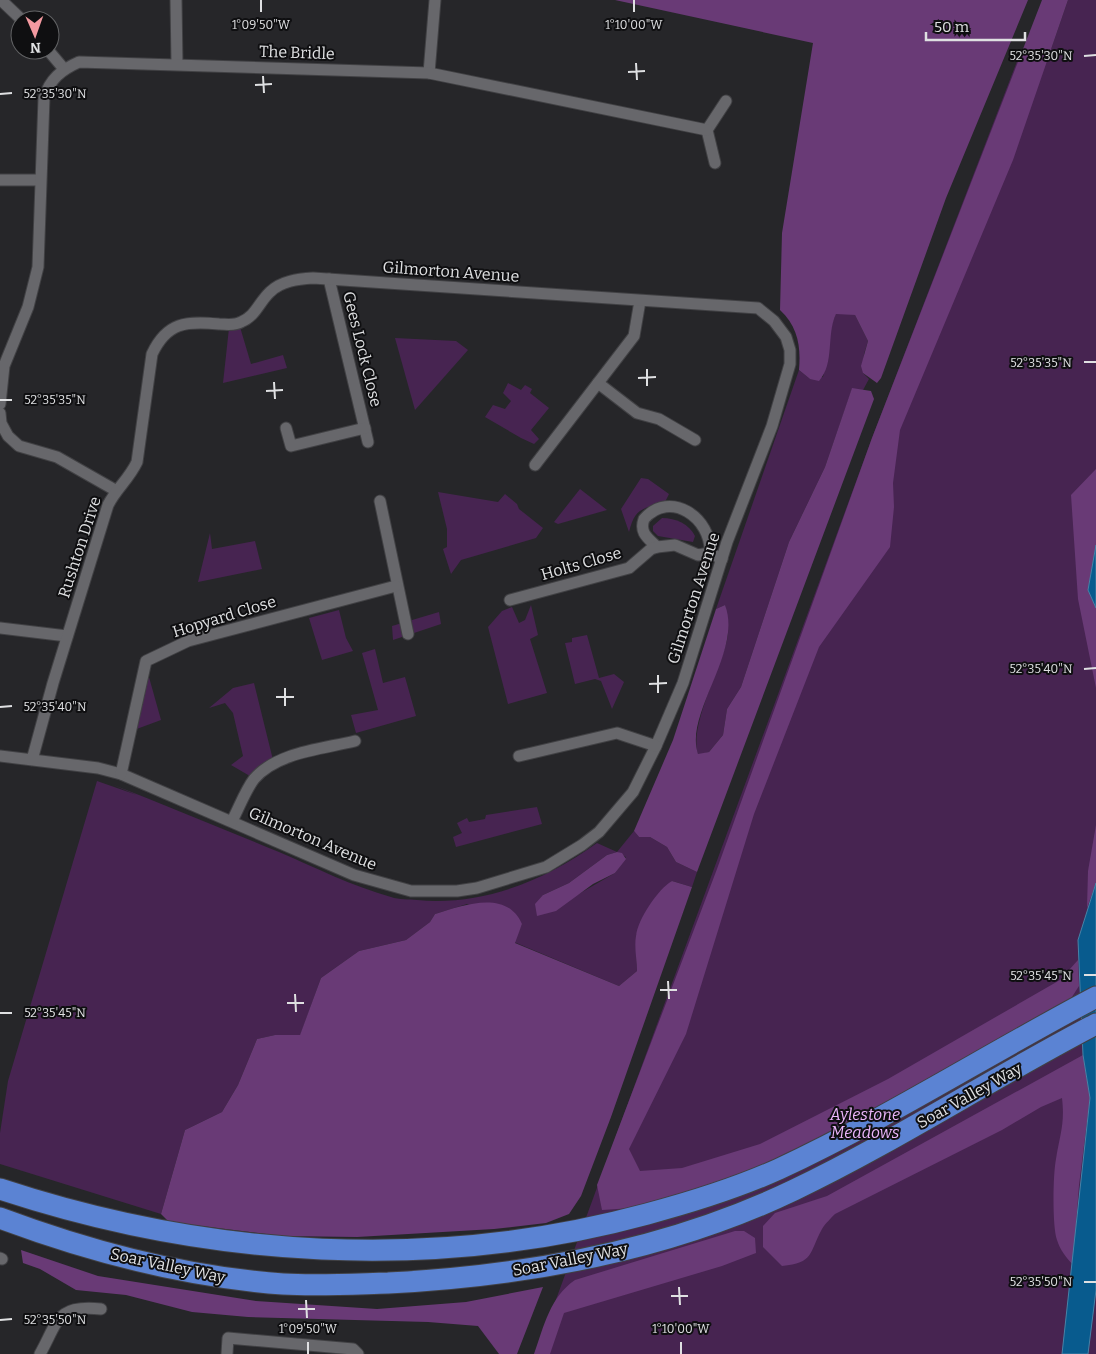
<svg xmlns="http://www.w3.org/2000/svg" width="1096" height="1354" font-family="Bitter,serif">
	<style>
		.green { fill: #472451; fill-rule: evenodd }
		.forest { fill: #693a76 }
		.water { fill: #085b8e; stroke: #4883a7 }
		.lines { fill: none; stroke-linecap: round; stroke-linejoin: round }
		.street-casing { stroke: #414144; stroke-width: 13 }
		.highway-casing { stroke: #414144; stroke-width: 23 }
		.street { stroke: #67676b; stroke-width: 11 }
		.highway { stroke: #5b83d3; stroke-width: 21 }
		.ticks { fill: none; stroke: #dfe0e2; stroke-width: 2 }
		.labels { text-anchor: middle; stroke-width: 4; stroke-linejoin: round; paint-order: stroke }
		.street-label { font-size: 16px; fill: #dfe0e2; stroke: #0f0f11 }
		.park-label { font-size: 16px; font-style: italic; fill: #ecb6fc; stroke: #0f0f11 }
		.ticks-label { font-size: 12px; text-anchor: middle; fill: #dfe0e2; stroke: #0f0f11; stroke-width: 4; stroke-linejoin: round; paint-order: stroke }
	</style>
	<rect width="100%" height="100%" fill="#262629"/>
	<!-- green -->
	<g class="green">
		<path d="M1068,0H1096V1354H536L872,438L1021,51L1048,58Z"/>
		<path d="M841,312L855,315L868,341L864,354L863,373L869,379L863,390L852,389L825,467L789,542L741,687L727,709L723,735L709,752L698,755C689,726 720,670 727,640C730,629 726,616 725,605L716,609L799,370L810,379L823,377C829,356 827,333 836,313Z"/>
		<path d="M240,327L251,364L283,355L287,368L223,383L229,328Z"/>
		<path d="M395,338L456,341L468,350L415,410Z"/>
		<path d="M508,383L521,390L525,385L532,389L530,393L549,408L531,430L539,439L534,444L521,438L485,417L493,405L505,409L511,401L503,393Z"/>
		<path d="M641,478L648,479L669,494L665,502C642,509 635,508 629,532L621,509Z"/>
		<path d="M580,489L607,510L558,524L554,522Z"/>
		<path d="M438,492L498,502L505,494L517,504L519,509L543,528L536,538L461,560L451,574L443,549L447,547V529Z"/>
		<path d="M662,518C676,518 689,524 695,536L693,542L658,536L653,531V526Z"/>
		<path d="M210,533L212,549L255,541L262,569L198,582Z"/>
		<path d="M531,605L538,635L530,639L547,693L508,704L488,627L502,611L512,607L519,623L525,620Z"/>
		<path d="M339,610L346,638L353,651L322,660L309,618Z"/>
		<path d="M439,612L441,624L393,640L392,626Z"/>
		<path d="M587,635L599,678L614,674L624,682L612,709L601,681L595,679L575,684L565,643L572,642V638Z"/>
		<path d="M375,649L383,683L405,677L416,716L356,733L351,715L378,710L362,653Z"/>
		<path d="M147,670L161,720L134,730Z"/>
		<path d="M254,683L274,764L255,779L231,765L243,756L233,713L225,703L209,708L233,688Z"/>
		<path d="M97,781L137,795L111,784C167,806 223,829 279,852C316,868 352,886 391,897C399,900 409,899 417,900C483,906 544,881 597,843L617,852L634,831L639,837H650L667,847L676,862L697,872L692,887L672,881L636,935L637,971L619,986L514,942L522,924L467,904L435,914L430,922L406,940L359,951L321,978L300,1036L275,1035L257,1039L238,1085L222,1112L185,1130L161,1214L0,1164V1133L8,1081ZM617,852L626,857L615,873L577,895H543L569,883L607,855Z"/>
		<path d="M537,807L542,824L456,847L453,837L462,833L457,823L467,818L469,822L485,819L486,815Z"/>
	</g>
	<!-- forest -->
	<g class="forest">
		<path d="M615,0H1028L946,198L881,378L877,383L863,373L861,366L868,341L855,315L836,314C826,335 835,363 819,381L810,379L799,370C801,346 798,327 780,310L782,233L813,43Z"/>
		<path d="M1042,0H1068L1013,160L900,430L893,483L894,507L890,547L819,647L754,814L686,1034L629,1149L640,1171L682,1168L760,1144L888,1079L1060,980L1078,960L1079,986L1070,1000L794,1153L685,1195L633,1208L602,1210L597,1185L717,869L872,438Z"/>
		<path d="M852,388L871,391L874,399L697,872L676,862L667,847L650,837H639L634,831L673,740L716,609L725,605C743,652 684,713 698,754L709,752L723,735L727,709L741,687L789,542L825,467Z"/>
		<path d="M1096,469V545L1088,590L1096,608V688L1078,599L1071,495Z"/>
		<path d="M1096,825V883L1087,908L1088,871Z"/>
		<path d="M617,852L622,853L626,859L615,873L593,884L556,911L537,916L535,904L543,895L569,883L607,855Z"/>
		<path d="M672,881L692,887L611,1117L581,1196L569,1214L546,1223L494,1229L357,1237L282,1236L169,1222L161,1214L185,1130L222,1112L238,1085L257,1039L275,1035H300L321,978L359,951L406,940L430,922L435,914C463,905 507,889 522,924L515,943L619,986L637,971C637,960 634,947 636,936C638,919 658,889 672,881Z"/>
		<path d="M1083,1055L1090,1098L1079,1185L1073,1265C1066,1257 1060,1250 1057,1240C1052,1226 1053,1174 1056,1159C1060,1134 1065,1124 1062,1098L1041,1107L1002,1130L835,1214C831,1218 825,1224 822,1229C809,1253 814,1263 782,1266L763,1247V1226L775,1213L827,1196Z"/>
		<path d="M735,1231H744L755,1238L756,1253L722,1266L564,1313L550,1354H534C544,1326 550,1297 575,1280Z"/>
		<path d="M21,1250L98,1276L256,1301L377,1309L466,1302L543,1287L517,1354H499L478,1326L428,1322L248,1317L192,1312L126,1295L76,1290L40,1269L23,1263Z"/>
	</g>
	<!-- water -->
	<g class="water">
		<path d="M1096,545V608L1088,590Z"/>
		<path d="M1096,883V1290L1088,1354H1062L1090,1098L1083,1055L1078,940Z"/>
	</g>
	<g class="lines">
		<defs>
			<g id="street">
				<path d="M1,0L22,20"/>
				<path d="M176,0L177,64"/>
				<path d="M48,50L64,69"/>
				<path d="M429,73L435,0"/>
				<path d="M715,163L707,130L726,101"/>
				<path d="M0,180H40"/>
				<path d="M329,279L368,442"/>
				<path d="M598,383L637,413L659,419L695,440"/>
				<path d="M0,404L4,366L28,307L38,267L44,98C50,79 61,70 79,62L429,73L707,130"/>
				<path d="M0,413L1,423L8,436L19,446L57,457L115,490"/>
				<path d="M286,428L291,446L365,428"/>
				<path d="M535,465L634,336L640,301"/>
				<path d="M380,501L408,634"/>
				<path d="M657,547C648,538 639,533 644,519C670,489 712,518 710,553"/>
				<path d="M510,600L629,568L651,549L657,547L675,545L698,555L710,553L722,559"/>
				<path d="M0,628L67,636"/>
				<path d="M0,756L98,768L121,774L354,875L411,891H457L477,888L546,867L582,845L599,832L633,792L656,746L683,683L727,542L772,426L790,364V350L786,337L774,321L758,308L313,278C298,279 281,281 270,292C259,302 256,316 241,322C234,326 226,324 219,324C186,321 167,322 152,354L137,462C129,479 116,489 108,505L53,683L32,760"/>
				<path d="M519,756L617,733L656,746"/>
				<path d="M121,774L146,661L188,641L396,586"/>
				<path d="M232,821C239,808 245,791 254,779C277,752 323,749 355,741"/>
				<path d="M0,1258L2,1259"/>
				<path d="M40,1354C58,1322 56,1304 101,1309"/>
				<path d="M227,1354L228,1338L353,1349L358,1354"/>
			</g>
			<g id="highway">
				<path d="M0,1189C209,1258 434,1272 647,1214C692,1202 737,1188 779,1169C888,1118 990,1053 1096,997"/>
				<path d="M0,1218C91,1252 186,1277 283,1284C318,1286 353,1284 388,1283C526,1276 669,1250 794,1190C898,1140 994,1077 1096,1024"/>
			</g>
		</defs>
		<!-- street casing -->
		<use href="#street" class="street-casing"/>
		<!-- highway casing -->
		<use href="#highway" class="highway-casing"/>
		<!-- street -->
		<use href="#street" class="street"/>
		<!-- highway -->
		<use href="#highway" class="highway"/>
	</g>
	<!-- ticks -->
	<path class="ticks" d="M261,0V12M634,0V12M1084,56L1096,55M636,63L637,80M628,72L645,71M263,76L264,93M255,85L272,84M0,94L12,93M1084,362H1096M647,369V386M638,378L656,377M274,382L275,399M266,391L283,390M0,400H12M1084,669L1096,668M658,675V693M649,684L667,683M285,688V706M276,697H294M0,707L12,706M1084,975H1096M668,981L669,999M660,990H677M295,994L296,1012M287,1003H304M0,1013H12M1084,1282H1096M679,1287L680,1305M671,1296H688M306,1300L307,1318M298,1309H315M0,1320L12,1319M308,1342V1354M681,1342V1354"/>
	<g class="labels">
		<!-- street labels -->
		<g class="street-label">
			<text transform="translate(297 52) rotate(2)" y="6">The Bridle</text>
			<text transform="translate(451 271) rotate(4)" y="6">Gilmorton Avenue</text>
			<text transform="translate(363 349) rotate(76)" y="6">Gees Lock Close</text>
			<text transform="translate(79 547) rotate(-72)" y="6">Rushton Drive</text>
			<text transform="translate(581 563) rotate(-16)" y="6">Holts Close</text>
			<text transform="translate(693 598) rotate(-72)" y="6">Gilmorton Avenue</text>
			<text transform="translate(224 616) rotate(-17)" y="6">Hopyard Close</text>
			<text transform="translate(313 838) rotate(23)" y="6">Gilmorton Avenue</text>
			<text transform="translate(969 1095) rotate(-29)" y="6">Soar Valley Way</text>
			<text transform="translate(570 1259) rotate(-11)" y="6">Soar Valley Way</text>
			<text transform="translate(168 1265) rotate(12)" y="6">Soar Valley Way</text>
		</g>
		<!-- park labels -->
		<g class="park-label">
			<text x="865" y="1120">Aylestone<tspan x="865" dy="18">Meadows</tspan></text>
		</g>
	</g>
	<g class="ticks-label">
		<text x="261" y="29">1°09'50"W</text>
		<text x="634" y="29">1°10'00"W</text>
		<text x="1041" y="60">52°35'30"N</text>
		<text x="55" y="98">52°35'30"N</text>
		<text x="1041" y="367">52°35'35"N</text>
		<text x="55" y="404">52°35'35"N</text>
		<text x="1041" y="673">52°35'40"N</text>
		<text x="55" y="711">52°35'40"N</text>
		<text x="1041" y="980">52°35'45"N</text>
		<text x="55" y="1017">52°35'45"N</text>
		<text x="1041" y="1286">52°35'50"N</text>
		<text x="55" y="1324">52°35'50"N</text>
		<text x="308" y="1333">1°09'50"W</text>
		<text x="681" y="1333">1°10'00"W</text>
	</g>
	<!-- north arrow -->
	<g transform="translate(35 35) rotate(178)"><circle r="24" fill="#0f0f11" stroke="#626365"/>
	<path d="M0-4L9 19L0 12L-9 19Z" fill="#f49aa1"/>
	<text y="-8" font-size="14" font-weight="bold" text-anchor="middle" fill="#dfe0e2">N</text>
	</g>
	<!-- scale -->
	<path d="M926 32v8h99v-8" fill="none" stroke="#dfe0e2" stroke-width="2.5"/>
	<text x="934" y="32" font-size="15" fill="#dfe0e2" stroke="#0f0f11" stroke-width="4" paint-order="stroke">50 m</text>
</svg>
